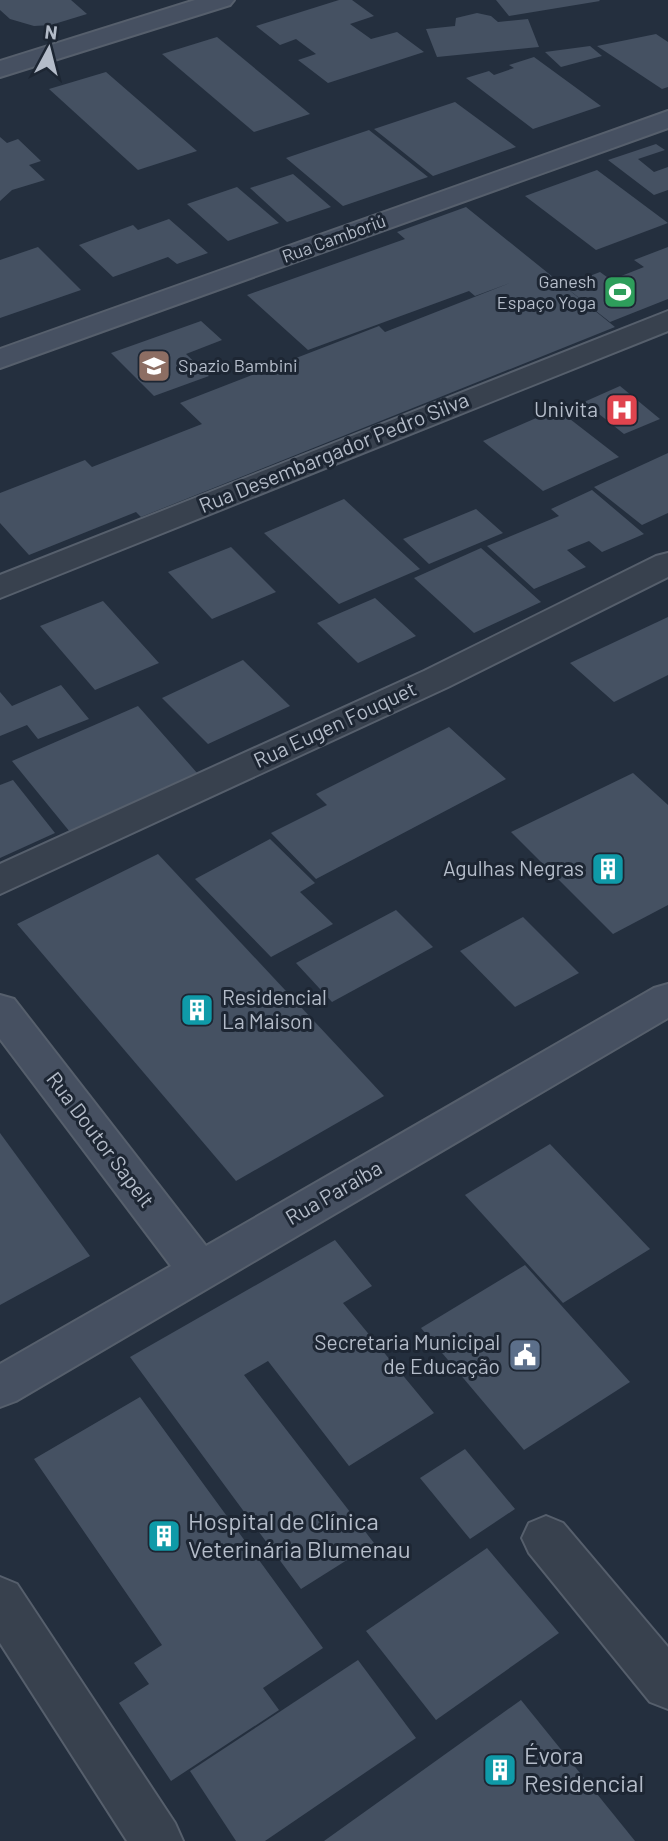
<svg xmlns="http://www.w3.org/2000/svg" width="668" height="1841" font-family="Barlow,sans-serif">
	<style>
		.building { fill: #455162 }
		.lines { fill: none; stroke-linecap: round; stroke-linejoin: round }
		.street-casing { stroke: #565f6c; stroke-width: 4 }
		.secondary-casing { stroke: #565f6c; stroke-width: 4 }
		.street { fill: #38414e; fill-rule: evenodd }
		.secondary { fill: #465061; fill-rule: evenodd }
		.labels { text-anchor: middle; stroke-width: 6; stroke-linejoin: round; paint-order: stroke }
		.far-street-label { font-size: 18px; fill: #b4bcc9; stroke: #1d2633 }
		.far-poi-label { font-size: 18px; fill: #b4bcc9; stroke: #1d2633; text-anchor: end }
		.poi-label { font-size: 21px; fill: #b4bcc9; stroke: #1d2633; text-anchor: end }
		.street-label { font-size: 21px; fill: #b4bcc9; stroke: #1d2633 }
		.near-poi-label { font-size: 24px; fill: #b4bcc9; stroke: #1d2633; text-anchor: start }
	</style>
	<rect width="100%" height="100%" fill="#242f3e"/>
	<!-- building -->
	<g class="building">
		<path d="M0,0H71L87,14L51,25L34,26L10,19L0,10Z"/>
		<path d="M339,0H352L374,16L350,24L371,39L397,32L424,52L328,83L298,60L316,54L296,39L280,45L256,26Z"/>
		<path d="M496,0H599L600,1L509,16Z"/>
		<path d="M477,13L491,16L498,22L528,19L539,47L437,57L426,29L455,26L456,18Z"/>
		<path d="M656,34L668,42V87L662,89L597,46Z"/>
		<path d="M217,37L310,114L254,132L162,54Z"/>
		<path d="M590,46L602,56L561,67L545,52Z"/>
		<path d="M534,57L601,106L533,129L466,78L489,71L494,75L514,68L509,65Z"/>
		<path d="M106,72L197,151L138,170L49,89Z"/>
		<path d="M455,102L516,147L433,176L374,129Z"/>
		<path d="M369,130L428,177L343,206L286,158Z"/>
		<path d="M0,137L7,143L18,139L41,161L29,165L45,180L12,190L0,201Z"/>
		<path d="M656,144L665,150L638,159L654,172L668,167V190L654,195L608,160Z"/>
		<path d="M597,170L668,223L596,250L525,196Z"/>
		<path d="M293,174L331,207L287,222L250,188Z"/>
		<path d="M237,187L279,223L228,241L187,204Z"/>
		<path d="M466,207L615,327L141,517L136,512L29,555L0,523V493L85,460L92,467L202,424L180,403L379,326L385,332L515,281L475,296L469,291L308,350L247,295L405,239L397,232Z"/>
		<path d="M169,219L208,253L177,264L168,257L113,277L79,245L133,225L138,230Z"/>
		<path d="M38,247L81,290L0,318V260Z"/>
		<path d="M668,247V299L610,322L564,286L600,272L611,280L644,267L634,260Z"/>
		<path d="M201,321L222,340L186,354L209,376L154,396L111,353Z"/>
		<path d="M620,386L660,419L624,434L584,402Z"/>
		<path d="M557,409L619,457L543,491L483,441Z"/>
		<path d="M668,453V513L642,525L594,487Z"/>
		<path d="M592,490L644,534L602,552L589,541L567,550L586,567L534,589L487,546L559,516L551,509Z"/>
		<path d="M344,499L420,569L339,604L264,533Z"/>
		<path d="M476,509L503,533L429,564L403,539Z"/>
		<path d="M231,547L276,592L212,619L168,572Z"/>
		<path d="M481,548L541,602L474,633L414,578Z"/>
		<path d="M375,598L416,636L358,663L317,623Z"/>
		<path d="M103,601L159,663L95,690L40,626Z"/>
		<path d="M668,617V675L614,702L570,663Z"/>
		<path d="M243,660L290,706L208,744L162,698Z"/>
		<path d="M61,685L89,719L38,739L27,725L0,736V692L12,706Z"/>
		<path d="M138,706L198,774L70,832L12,761Z"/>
		<path d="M449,727L506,779L316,879L271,833L327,805L316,794Z"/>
		<path d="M633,773L668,805V905L613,934L511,832Z"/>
		<path d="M13,780L55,833L0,858V785Z"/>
		<path d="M270,839L315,883L300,892L333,924L271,957L195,879Z"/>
		<path d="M158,854L384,1096L236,1181L17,924Z"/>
		<path d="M396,910L433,947L332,1002L296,963Z"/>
		<path d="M523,917L579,973L515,1007L460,951Z"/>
		<path d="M0,1133L90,1256L0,1305Z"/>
		<path d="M550,1144L650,1249L563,1303L465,1195Z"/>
		<path d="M335,1240L372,1286L343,1303L434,1413L349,1466L268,1361L244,1375L374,1543L301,1589L130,1357Z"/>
		<path d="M525,1265L630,1382L524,1450L421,1328Z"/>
		<path d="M140,1397L323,1648L263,1688L279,1710L171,1781L119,1703L149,1684L134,1663L162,1645L34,1459Z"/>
		<path d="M465,1449L515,1509L470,1539L420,1478Z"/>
		<path d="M487,1548L559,1633L436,1720L366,1631Z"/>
		<path d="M358,1660L416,1738L265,1841H236L190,1771Z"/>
		<path d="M521,1700L635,1841H324Z"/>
	</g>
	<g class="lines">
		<defs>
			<g id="street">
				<path d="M668,311V331L0,598V575Z"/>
				<path d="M668,553V577L448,687L0,894V864L424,671L656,556Z"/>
				<path d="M546,1516L563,1523L668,1647V1709L650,1702L529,1553L522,1538L529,1523Z"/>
				<path d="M0,1577L17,1584L175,1823L183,1841H127L0,1643Z"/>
			</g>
			<g id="secondary">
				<path d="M195,0H234L230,5L0,77V61Z"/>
				<path d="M668,111V128L0,368V349Z"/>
				<path d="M668,984V1018L16,1401L0,1407V1364L171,1266L0,1039V995L14,999L206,1246L654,988Z"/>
			</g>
		</defs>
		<!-- street casing -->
		<use href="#street" class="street-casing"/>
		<!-- secondary casing -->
		<use href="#secondary" class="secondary-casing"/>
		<!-- street -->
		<use href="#street" class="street"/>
		<!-- secondary -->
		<use href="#secondary" class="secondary"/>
	</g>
	<!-- icons -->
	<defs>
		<symbol id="stadium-square" viewBox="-11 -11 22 22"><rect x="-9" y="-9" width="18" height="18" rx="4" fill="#2e9e5b" stroke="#1d2633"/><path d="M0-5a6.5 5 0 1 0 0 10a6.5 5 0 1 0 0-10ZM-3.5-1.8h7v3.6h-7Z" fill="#fff"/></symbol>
		<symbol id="school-square" viewBox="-11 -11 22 22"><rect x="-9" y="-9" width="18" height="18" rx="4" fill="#8d6e63" stroke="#1d2633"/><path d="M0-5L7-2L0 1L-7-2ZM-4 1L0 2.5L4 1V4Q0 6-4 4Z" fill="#fff"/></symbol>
		<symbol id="hospital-square" viewBox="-11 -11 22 22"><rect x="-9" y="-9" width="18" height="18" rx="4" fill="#e0444e" stroke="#1d2633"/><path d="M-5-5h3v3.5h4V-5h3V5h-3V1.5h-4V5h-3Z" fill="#fff"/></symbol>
		<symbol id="building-square" viewBox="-11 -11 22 22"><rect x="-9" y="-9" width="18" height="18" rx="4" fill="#0f9aa8" stroke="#1d2633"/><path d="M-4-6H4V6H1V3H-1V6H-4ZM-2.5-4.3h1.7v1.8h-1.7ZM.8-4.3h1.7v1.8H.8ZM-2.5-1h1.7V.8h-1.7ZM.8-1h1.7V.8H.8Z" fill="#fff"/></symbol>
		<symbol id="civic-square" viewBox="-11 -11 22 22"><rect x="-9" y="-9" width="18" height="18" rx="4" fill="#5c6f8a" stroke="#1d2633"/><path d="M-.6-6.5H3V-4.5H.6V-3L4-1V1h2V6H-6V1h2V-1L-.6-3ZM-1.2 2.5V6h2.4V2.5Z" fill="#fff"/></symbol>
	</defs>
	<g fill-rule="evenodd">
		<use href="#stadium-square" x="601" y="273" width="38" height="38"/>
		<use href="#school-square" x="135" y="347" width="38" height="38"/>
		<use href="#hospital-square" x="603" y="391" width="38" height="38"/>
		<use href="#building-square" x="589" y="850" width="38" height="38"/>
		<use href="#building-square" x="178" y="991" width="38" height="38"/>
		<use href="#civic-square" x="506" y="1336" width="38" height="38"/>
		<use href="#building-square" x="145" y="1517" width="38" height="38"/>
		<use href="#building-square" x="481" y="1751" width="38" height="38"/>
	</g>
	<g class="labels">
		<!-- far-street labels -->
		<g class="far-street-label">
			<text transform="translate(334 239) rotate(-20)" y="6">Rua Camboriú</text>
		</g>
		<!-- far-poi labels -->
		<g class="far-poi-label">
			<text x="596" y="288">Ganesh<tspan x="596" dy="21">Espaço Yoga</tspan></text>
			<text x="178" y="372" text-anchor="start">Spazio Bambini</text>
		</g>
		<!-- poi labels -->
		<g class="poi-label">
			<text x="598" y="417">Univita</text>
			<text x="584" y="876">Agulhas Negras</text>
			<text x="222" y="1005" text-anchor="start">Residencial<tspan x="222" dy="24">La Maison</tspan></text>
			<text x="500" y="1350">Secretaria Municipal<tspan x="500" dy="24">de Educação</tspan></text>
		</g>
		<!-- street labels -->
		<g class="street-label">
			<text transform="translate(334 453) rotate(-22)" y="7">Rua Desembargador Pedro Silva</text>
			<text transform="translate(335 725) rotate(-25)" y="7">Rua Eugen Fouquet</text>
			<text transform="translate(100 1140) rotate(53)" y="7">Rua Doutor Sapelt</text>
			<text transform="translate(334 1193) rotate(-30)" y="7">Rua Paraíba</text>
		</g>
		<!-- near-poi labels -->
		<g class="near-poi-label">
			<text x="188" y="1530">Hospital de Clínica<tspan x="188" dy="28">Veterinária Blumenau</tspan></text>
			<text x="524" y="1764">Évora<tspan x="524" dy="28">Residencial</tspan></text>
		</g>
	</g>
	<!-- north arrow -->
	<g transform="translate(49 49) rotate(7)" stroke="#1d2633" stroke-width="5" paint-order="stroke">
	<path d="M0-5L12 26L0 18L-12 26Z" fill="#b4bcc9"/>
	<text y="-10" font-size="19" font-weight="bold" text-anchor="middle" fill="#b4bcc9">N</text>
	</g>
</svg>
